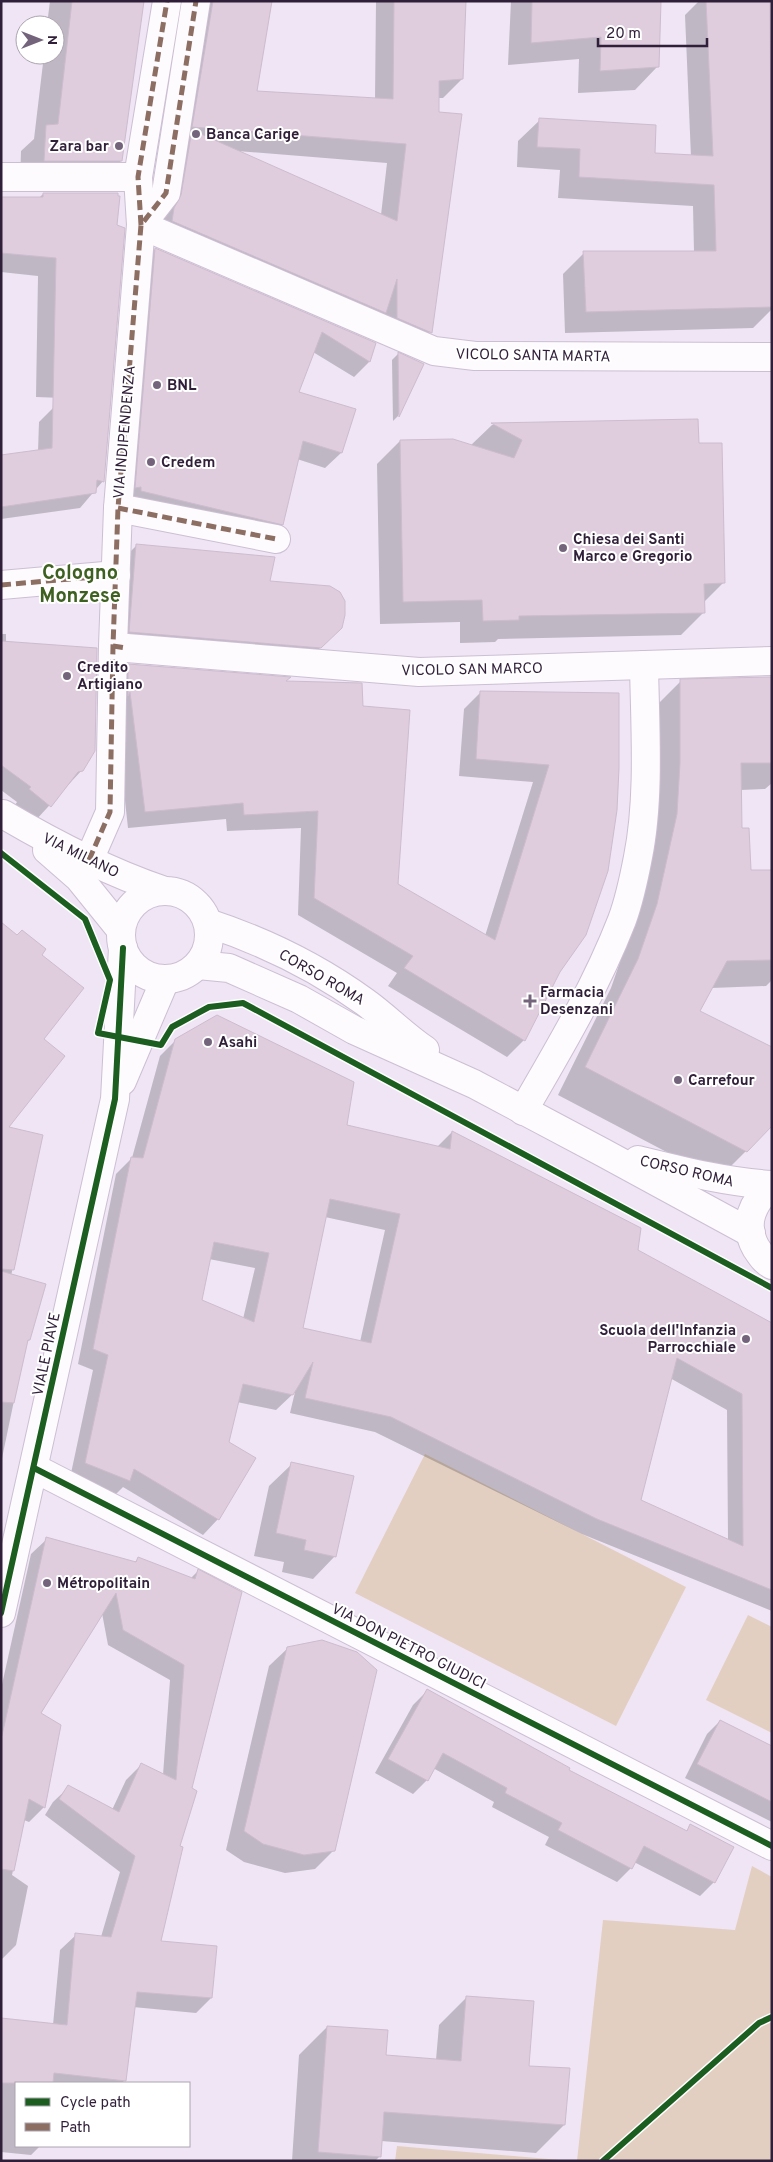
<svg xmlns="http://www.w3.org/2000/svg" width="773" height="2162" font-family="Overpass,sans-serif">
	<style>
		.green { fill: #e3cfc1 }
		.shadow { fill: #0003; fill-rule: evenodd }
		.building { fill: #dfcdde; stroke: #cdbccd; fill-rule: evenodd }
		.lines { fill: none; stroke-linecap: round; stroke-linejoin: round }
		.pedestrian-casing { stroke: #ccbfd3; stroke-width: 30 }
		.minor-casing { stroke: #ccbfd3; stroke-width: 30 }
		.secondary-casing { stroke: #ccbfd3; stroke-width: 30 }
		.pedestrian { stroke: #fdfbfe; stroke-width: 28 }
		.minor { stroke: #fdfbfe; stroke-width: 28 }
		.secondary { stroke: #fdfbfe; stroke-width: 28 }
		.quiet { stroke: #8d6e63; stroke-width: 5; stroke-dasharray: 10 5; stroke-linecap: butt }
		.cycleway-casing { stroke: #fff; stroke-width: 9 }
		.cycleway { stroke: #1b5e20; stroke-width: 6 }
		.poi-dot { fill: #73647b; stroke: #fff; stroke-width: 2 }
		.labels { text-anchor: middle; stroke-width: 4; stroke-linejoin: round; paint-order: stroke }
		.poi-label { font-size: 15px; font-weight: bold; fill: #301f39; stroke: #fff; text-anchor: start }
		.street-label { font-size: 15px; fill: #301f39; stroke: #fff }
		.district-label { font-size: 20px; font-weight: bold; fill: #3e6121; stroke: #fff }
	</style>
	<rect width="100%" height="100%" fill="#efe5f5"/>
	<!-- green -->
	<g class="green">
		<path d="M425,1454L686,1587L616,1726L355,1593Z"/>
		<path d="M748,1615L772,1627V1733L706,1700Z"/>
		<path d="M752,1866L772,1877V2161H577L603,1920L735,1930Z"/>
		<path d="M397,2146L572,2161H395Z"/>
	</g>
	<!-- shadow -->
	<g class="shadow">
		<path d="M50,1H143L121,161L96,186H20L21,151L34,139L44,55H55V25H47Z"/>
		<path d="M199,1H271L255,92L375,99L376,1H465L462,79L443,98H437V114L461,115L430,332L411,351L153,240ZM237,151L387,163L381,215Z"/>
		<path d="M511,1H660L657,67L635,90L578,93L579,59L508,65Z"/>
		<path d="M699,1H769L772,309L753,328L565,333L563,274L584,253L694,252L693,206L558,198L560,170L517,167L518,141L540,120L654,154L691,157L685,15Z"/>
		<path d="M43,194H117L116,198H118L116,226L124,229L111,383L96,398L110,395L103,481L80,508L1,519V456L38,452L39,422L54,407L91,399L36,397L38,276L1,272V198H39Z"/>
		<path d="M155,249L375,344L369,362L354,377L313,352L297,393L341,453L325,468L297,459L282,525L266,540L126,506L140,265Z"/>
		<path d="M398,354L422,364L398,416L393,421L392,360Z"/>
		<path d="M697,421L698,444L723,583L703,603L704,612L681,635L498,639L495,642L460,643V622L380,624L377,464L400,441L470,446L492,425Z"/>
		<path d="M137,545L268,582L341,627L318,650L107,655L114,568Z"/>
		<path d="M1,634H6V642L82,770L35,821L15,805L17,802L1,790Z"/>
		<path d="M129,665L283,683L362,707L397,885L485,936L533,782L459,776L464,709L481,692L618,694L559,971L524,1040L507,1057L388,986L397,973L298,915L301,828L227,831L226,819L128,828L112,682Z"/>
		<path d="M772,678V783L765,789L740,790V829L749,871H772V980L766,986L711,988L698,1011L746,1151L718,1179L558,1095L611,988L630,933L653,709L681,681Z"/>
		<path d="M1,924L40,955L42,1039L6,1128L42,1136L11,1276L29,1340L26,1343L1,1463Z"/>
		<path d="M176,1040L345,1126L437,1147L452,1132L637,1251L772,1324V1611L582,1534L375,1432L290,1413L295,1392L276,1410L237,1402L228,1442L218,1519L203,1535L123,1487L114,1496L70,1478L93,1370L78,1364L116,1174L132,1158L160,1056ZM325,1217L385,1230L360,1342L301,1329ZM209,1259L255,1268L243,1319L201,1301ZM670,1378L727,1410L728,1540L639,1501Z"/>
		<path d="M292,1464L335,1556L313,1579L282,1572L284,1562L254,1556L269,1486Z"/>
		<path d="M47,1539L134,1563L138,1559L190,1579L198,1571L191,1789L159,1942L211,1998L196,2013L133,2007L125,2080L122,2083H16V2146H40L31,2155L1,2152V2020L53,2025L60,1950L76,1935L101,1937L120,1872L45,1815L53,1802L69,1787L112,1810L126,1780L141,1765L163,1775L170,1680L108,1645L102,1613L40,1714L60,1726L44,1807L29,1822L24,1820L12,1875L28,1886L16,1945L1,1960V1689L31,1554Z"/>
		<path d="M288,1648L334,1850L315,1869L285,1873L244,1862L226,1850L269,1666Z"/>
		<path d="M427,1691L567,1770L685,1832L691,1826L714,1882L700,1896L634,1862L631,1868L617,1882L545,1845L549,1837L492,1807L494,1802L433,1768L427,1780L413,1794L375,1773L413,1705Z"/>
		<path d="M720,1721L772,1748V1822L685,1778L707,1734Z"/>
		<path d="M467,1997L528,2067L564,2125L536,2153L381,2141L380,2156L375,2161H292L299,2055L327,2027L384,2056L436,2060L439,2025Z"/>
	</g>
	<!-- building -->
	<g class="building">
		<path d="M72,1H144L122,161H44L46,125L58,124Z"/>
		<path d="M213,1H272L257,91L393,99L394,1H466L463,79L439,81V112L462,114L432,333L397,318V279L386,313L172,221L174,208L181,195L192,130L397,221L406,144L192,127Z"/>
		<path d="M532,1H661L659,67L600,71L601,37L531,43Z"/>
		<path d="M706,1H770L772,307L586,312L583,251H716L714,185L579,177L580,149L537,147L539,118L656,125L655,153L713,156Z"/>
		<path d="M43,193H118V196H120L117,225L125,228L104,482L97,480L96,493L1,507V455L52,448L56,258L1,253V197H43Z"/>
		<path d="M155,248L376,343L370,362L322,332L299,392L356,409L342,453L303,441L283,525L141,491V487L135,488Z"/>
		<path d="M398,352L424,364L399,417Z"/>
		<path d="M698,419L699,443H722L725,583L704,584L705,613L519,616V620L483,621L482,600L403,602L400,440L453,439L514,458L522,440L491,423Z"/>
		<path d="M136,544L275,557L270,581L330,586L340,592L345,601V615L342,628L321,648L129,632Z"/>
		<path d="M1,641L97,648L95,751L83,771L78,772L51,807L29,789L31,787L1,765Z"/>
		<path d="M128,664L291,677L286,681L362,683L363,706L410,710L398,884L495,940L549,765L476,759L480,691L619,693V768L617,810L608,871L586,935L560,972L525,1041L404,968L413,956L314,898L318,811L244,815L243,803L145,812L130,692L128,696Z"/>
		<path d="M772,677V763H741L742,828H749L751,870H772V960L727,961L700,1011L772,1047V1126L747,1152L585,1067L638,959L657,904L677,814L680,763V679Z"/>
		<path d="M1,922L17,935L22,930L46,949L42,955L84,988L44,1039L65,1056L9,1127L43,1135L14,1270L1,1269Z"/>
		<path d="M217,1015L354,1082L347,1125L450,1149L452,1131L641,1228L638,1250L772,1323V1590L597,1519L391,1417L305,1398L313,1362L293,1395L243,1384L229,1442L256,1458L219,1520L134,1469L130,1481L85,1463L108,1355L93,1349L131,1157L143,1158L175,1039ZM330,1199L400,1214L371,1343L303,1328ZM214,1242L269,1253L254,1322L202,1300ZM677,1358L742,1394L743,1546L641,1500Z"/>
		<path d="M1,1271L46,1284L30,1340H28L14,1403L1,1402Z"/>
		<path d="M291,1462L354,1476L336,1557L304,1550L306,1540L276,1533Z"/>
		<path d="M46,1537L136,1562L138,1557L195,1579L198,1569L242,1592L192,1788L197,1791L180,1846L183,1847L161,1941L217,1946L212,1998L137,1992L126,2081L54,2073L53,2083H1V2018L67,2025L75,1933L111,1937L135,1856L59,1799L68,1785L119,1812L141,1763L176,1780L184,1665L123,1630L116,1593L41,1713L61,1725L45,1808L29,1799L14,1871L1,1869V1740Z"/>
		<path d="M322,1640L357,1652L377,1670L335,1851L304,1855L263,1844L244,1831L287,1647Z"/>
		<path d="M427,1689L570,1768L569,1770L687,1831L690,1824L734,1847L715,1883L644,1846L632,1869L558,1830L562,1823L505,1793L507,1788L443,1753L428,1781L388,1759Z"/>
		<path d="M720,1720L772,1746V1802L697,1764Z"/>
		<path d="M466,1996L534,2001L529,2066L570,2068L565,2125L384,2112L381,2157L318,2152L327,2026L388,2030L386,2055L461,2061Z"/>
	</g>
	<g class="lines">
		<defs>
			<g id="pedestrian">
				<path d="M141,225L138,177L167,1"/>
				<path d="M118,508L276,539"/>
				<path d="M1,585L116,575"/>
				<path d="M89,860L110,812L113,646L118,508L141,225L166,193L196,1"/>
			</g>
			<g id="minor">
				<path d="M1,177H138"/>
				<path d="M141,225L434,351L475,356L772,357"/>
				<path d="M127,648L419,672L772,661"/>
				<path d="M122,1081L165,980"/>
				<path d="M523,1111C559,1049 596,987 622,920C629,901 634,878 638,857C650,798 645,726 644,665"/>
				<path d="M34,1468L772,1846"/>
				<path d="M1,1613L115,1099L123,948"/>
			</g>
			<g id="secondary">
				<path d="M3,814C54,844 106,871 162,890"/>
				<path d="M47,850L79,878L121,930"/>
				<circle cx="165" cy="935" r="44"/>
				<path d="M208,923C263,941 318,968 365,1002C386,1017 404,1036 425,1050"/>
				<path d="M198,965L229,968L299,999L354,1030L474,1084L602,1152L751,1233"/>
				<path d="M638,1160C683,1171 726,1182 772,1185"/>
				<path d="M772,1185C753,1202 742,1223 756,1248C761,1255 764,1261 772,1265"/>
			</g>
		</defs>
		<!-- pedestrian casing -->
		<use href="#pedestrian" class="pedestrian-casing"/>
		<!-- minor casing -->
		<use href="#minor" class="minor-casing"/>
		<!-- secondary casing -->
		<use href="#secondary" class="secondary-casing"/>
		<!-- pedestrian -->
		<use href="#pedestrian" class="pedestrian"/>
		<!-- minor -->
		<use href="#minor" class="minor"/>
		<!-- secondary -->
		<use href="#secondary" class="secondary"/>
		<!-- quiet -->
		<g class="quiet">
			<path d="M141,225L138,177L167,1"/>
			<path d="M118,508L276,539"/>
			<path d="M1,585L116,575"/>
			<path d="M113,646L127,648"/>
			<path d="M89,860L110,812L113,646L118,508L141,225L166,193L196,1"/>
		</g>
		<defs>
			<g id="cycleway">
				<path d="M1,853L85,919L110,980L98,1033L161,1045L172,1027L209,1007L243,1003L772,1288"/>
				<path d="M34,1468L772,1846"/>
				<path d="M1,1613L115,1099L123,948"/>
				<path d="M603,2161L759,2023L772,2017"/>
			</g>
		</defs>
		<!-- cycleway casing -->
		<use href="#cycleway" class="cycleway-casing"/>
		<!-- cycleway -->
		<use href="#cycleway" class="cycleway"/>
	</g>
	<!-- markers -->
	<g class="poi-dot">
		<circle cx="196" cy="134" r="5"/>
		<circle cx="119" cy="146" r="5"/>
		<circle cx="157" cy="385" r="5"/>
		<circle cx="151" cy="462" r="5"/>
		<circle cx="563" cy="548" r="5"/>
		<circle cx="67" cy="676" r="5"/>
		<path d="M527.5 993.5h5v5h5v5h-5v5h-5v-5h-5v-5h5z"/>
		<circle cx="208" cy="1042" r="5"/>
		<circle cx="678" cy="1080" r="5"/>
		<circle cx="746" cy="1339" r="5"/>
		<circle cx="47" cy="1583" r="5"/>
	</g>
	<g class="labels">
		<!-- poi labels -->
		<g class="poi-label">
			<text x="206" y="139">Banca Carige</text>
			<text x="109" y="151" text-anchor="end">Zara bar</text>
			<text x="167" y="390">BNL</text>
			<text x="161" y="467">Credem</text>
			<text x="573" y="544">Chiesa dei Santi<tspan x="573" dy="17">Marco e Gregorio</tspan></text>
			<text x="77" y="672">Credito<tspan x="77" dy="17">Artigiano</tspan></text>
			<text x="540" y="997">Farmacia<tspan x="540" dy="17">Desenzani</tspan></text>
			<text x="218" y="1047">Asahi</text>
			<text x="688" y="1085">Carrefour</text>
			<text x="736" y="1335" text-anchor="end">Scuola dell'Infanzia<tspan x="736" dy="17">Parrocchiale</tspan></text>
			<text x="57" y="1588">Métropolitain</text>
		</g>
		<!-- street labels -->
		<g class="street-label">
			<text transform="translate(533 355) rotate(1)" y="5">VICOLO SANTA MARTA</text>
			<text transform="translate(124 432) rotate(-85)" y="5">VIA INDIPENDENZA</text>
			<text transform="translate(472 669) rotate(-1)" y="5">VICOLO SAN MARCO</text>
			<text transform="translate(81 855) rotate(26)" y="5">VIA MILANO</text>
			<text transform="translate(322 977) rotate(30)" y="5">CORSO ROMA</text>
			<text transform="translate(687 1171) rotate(13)" y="5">CORSO ROMA</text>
			<text transform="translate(46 1354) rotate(-78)" y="5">VIALE PIAVE</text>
			<text transform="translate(409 1646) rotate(27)" y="5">VIA DON PIETRO GIUDICI</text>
		</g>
		<!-- district labels -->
		<g class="district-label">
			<text x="80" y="579">Cologno<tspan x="80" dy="23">Monzese</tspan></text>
		</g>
	</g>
	<!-- border -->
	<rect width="773" height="2162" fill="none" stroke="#301f39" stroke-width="5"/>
	<!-- legend -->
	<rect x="15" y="2082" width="175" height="65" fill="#ffffff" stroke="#aca5b0"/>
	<rect x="25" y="2098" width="25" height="8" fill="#1b5e20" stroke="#aca5b0"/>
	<text x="60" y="2107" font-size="15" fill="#301f39">Cycle path</text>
	<rect x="25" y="2123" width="25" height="8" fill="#8d6e63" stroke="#aca5b0"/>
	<text x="60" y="2132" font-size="15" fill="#301f39">Path</text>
	<!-- north arrow -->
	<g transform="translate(40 40) rotate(90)"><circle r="24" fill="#ffffff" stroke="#aca5b0"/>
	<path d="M0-4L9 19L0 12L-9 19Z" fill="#73647b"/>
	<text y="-8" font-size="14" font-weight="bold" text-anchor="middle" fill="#301f39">N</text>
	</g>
	<!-- scale -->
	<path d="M598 38v8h109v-8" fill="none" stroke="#301f39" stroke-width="2.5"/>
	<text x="606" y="38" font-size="15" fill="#301f39" stroke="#ffffff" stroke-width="4" paint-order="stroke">20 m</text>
</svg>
